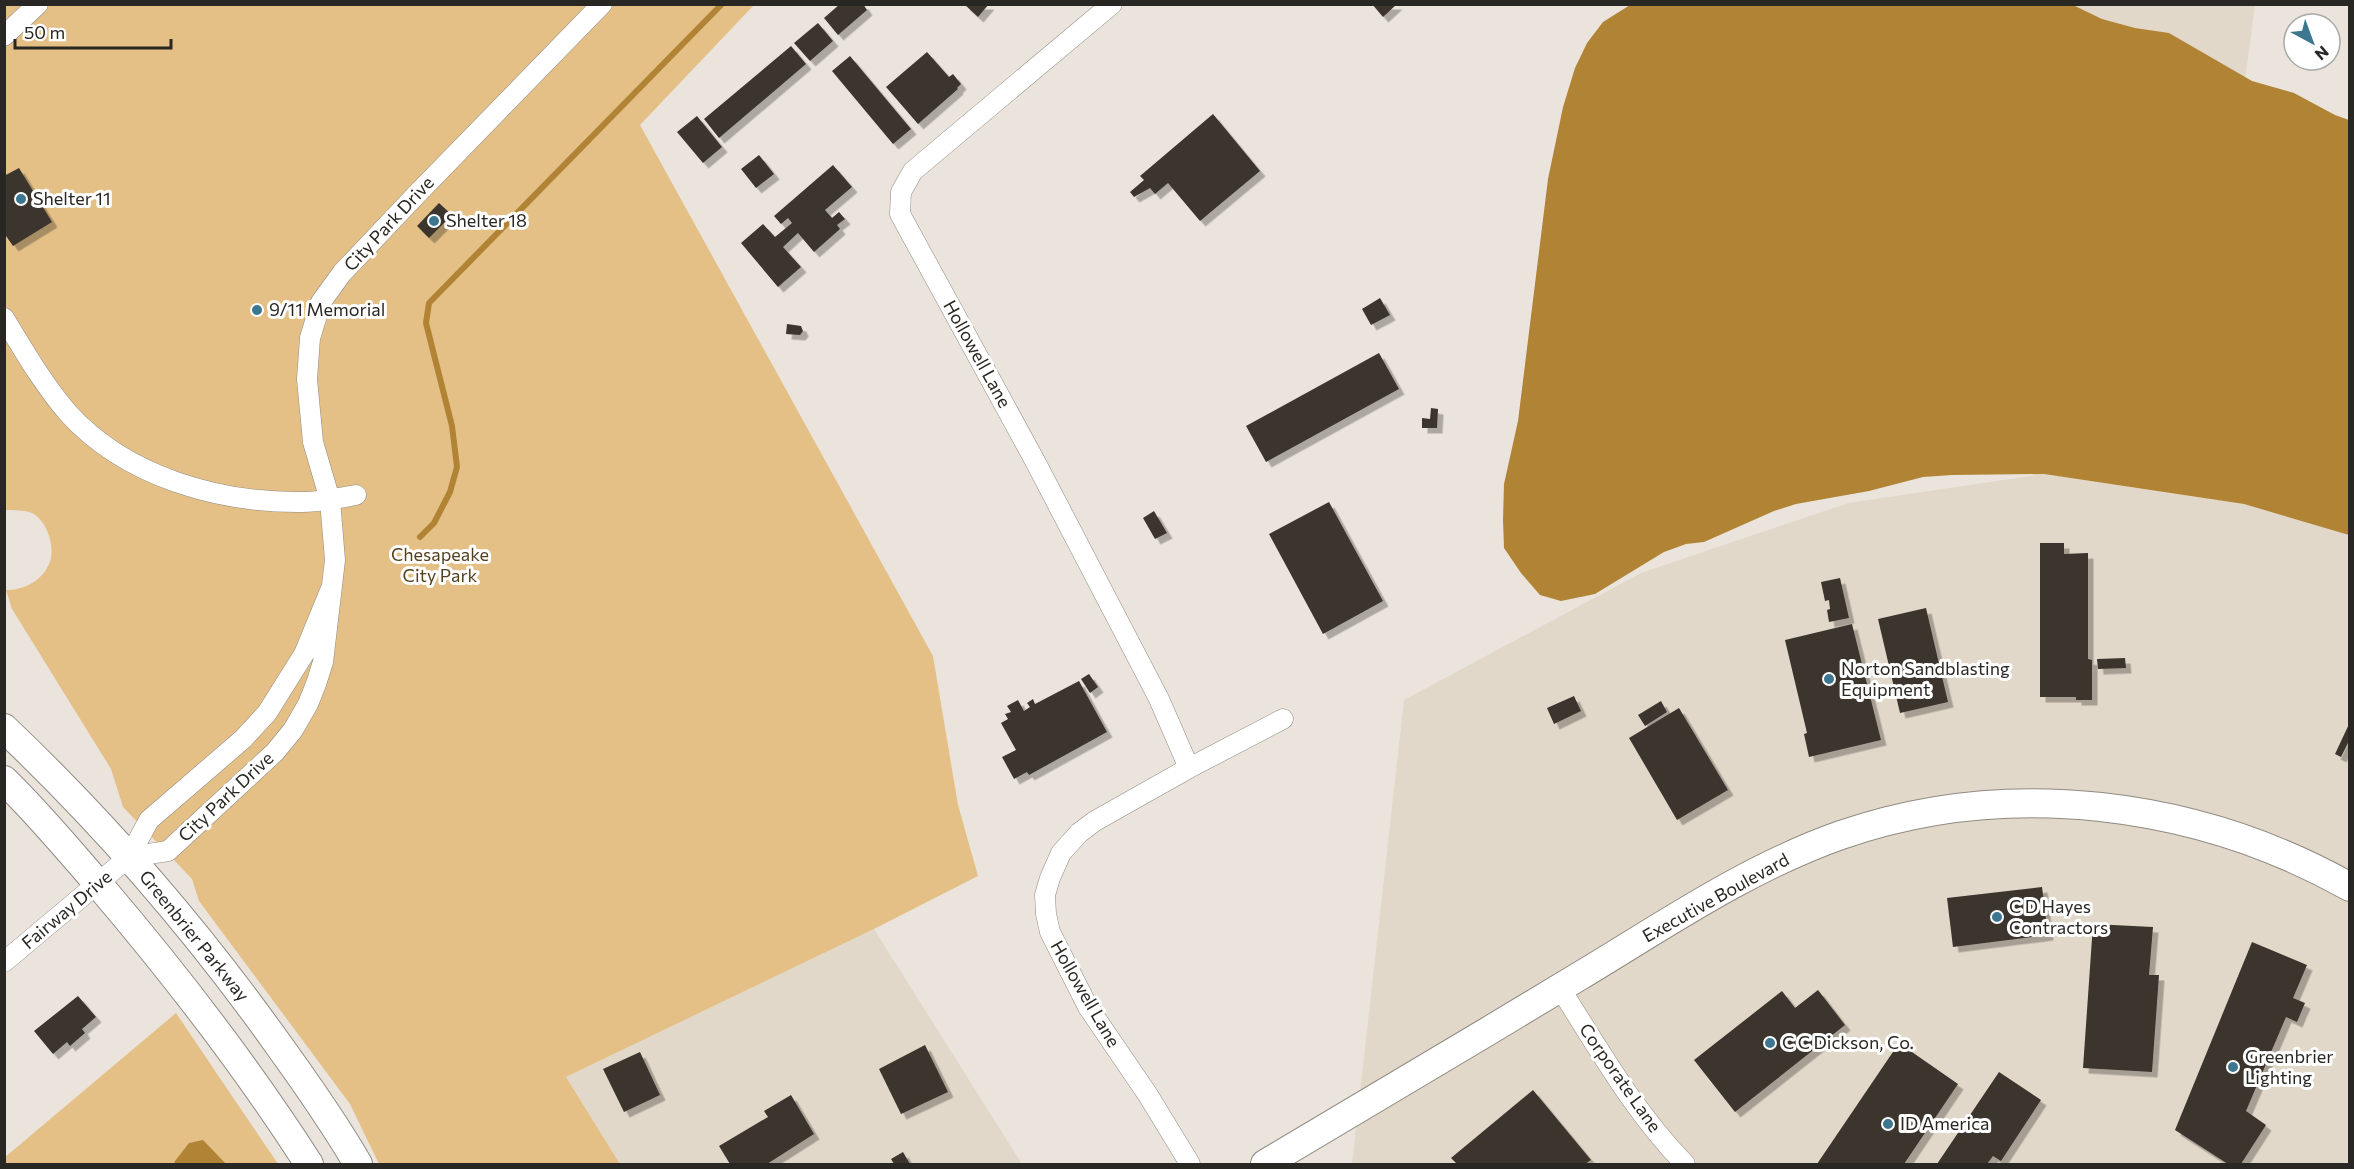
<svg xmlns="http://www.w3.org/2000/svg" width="2354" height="1169" font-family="Commissioner,sans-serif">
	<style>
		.built { fill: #e2d8c9 }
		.green { fill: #e4c087 }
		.water { fill: #b18435 }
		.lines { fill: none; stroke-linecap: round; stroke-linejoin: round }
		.stream { stroke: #b18435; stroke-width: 6 }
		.building { fill: #3a352e; filter: url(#shadow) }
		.street-casing { stroke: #8f8a82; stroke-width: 21 }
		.secondary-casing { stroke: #8f8a82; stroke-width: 30 }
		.street { stroke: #fff; stroke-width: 20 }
		.secondary { stroke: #fff; stroke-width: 28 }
		.poi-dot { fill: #3c768f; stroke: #fff; stroke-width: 2 }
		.labels { text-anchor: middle; stroke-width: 6; stroke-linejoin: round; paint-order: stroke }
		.poi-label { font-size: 18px; fill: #292723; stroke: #fff; text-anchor: start }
		.street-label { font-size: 18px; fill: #292723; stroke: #fff }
		.park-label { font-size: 18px; fill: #543f1e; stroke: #fff }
	</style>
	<defs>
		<filter id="shadow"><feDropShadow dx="5.5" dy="5.5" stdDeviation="0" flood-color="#0004"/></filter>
	</defs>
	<rect width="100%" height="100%" fill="#eae4dc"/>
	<!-- built -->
	<g class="built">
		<path d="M1624,5H2255L2245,80Z"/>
		<path d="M2044,474L2244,504L2349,535V1164H1352L1404,700L1641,573L1848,503Z"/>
		<path d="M874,929L1022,1164H620L566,1077Z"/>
	</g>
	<!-- green -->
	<g class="green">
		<path d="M4,5H754L640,125L933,656L958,805L978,876L874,929L566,1077L620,1164H379L350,1104L199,901L192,879L123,807L111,769L12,609L6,590C23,590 40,582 48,566C57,551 48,521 32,513C25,510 13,510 5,510Z"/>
		<path d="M176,1013L278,1164H5L4,1158Z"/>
	</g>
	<!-- water -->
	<g class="water">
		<path d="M1630,5L2028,4L2075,6L2102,19L2135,28L2169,33L2252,81L2294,93L2335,115L2349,120V535L2244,504L2044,474L1952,475L1923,477L1869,491L1796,504L1774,511L1704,542L1686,544L1664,552L1595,594L1561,601L1540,595L1521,573L1504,548L1503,520L1504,484L1518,421L1548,179L1563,107L1575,68L1587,43L1603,22Z"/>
		<path d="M203,1140L226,1164H174L175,1161L189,1143Z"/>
	</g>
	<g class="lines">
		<!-- stream -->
		<path class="stream" d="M420,537L434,523L450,492L457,467L452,426L426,323L429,303L722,4"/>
	</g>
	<!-- building -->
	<g class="building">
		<path d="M840,4H863L867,10L838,35L824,18Z"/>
		<path d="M964,4H989L978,17Z"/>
		<path d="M1372,4H1397L1383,17Z"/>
		<path d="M818,23L833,41L810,61L794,43Z"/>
		<path d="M791,46L806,64L719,138L704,119Z"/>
		<path d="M927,52L949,77L953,74L961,84L957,88L958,89L918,124L886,87Z"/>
		<path d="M850,56L911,129L893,144L832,71Z"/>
		<path d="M1213,114L1260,171L1200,221L1168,183L1155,194L1150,188L1134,197L1130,192L1144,180L1140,176Z"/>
		<path d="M697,116L722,147L703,163L677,132Z"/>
		<path d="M759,155L774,174L756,188L741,169Z"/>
		<path d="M833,165L852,187L825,210L832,218L839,212L845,219L837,225L840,229L814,252L798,233L783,247L801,267L778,287L741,243L763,224L775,237L792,223L788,218L781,224L774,216Z"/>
		<path d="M19,168L52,222L13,246L4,233V176Z"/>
		<path d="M439,203L452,215L429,238L417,226Z"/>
		<path d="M1380,298L1390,315L1371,325L1362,309Z"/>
		<path d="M787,324L801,326L803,331L800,335L786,334Z"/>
		<path d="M1379,353L1399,389L1266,462L1246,426Z"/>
		<path d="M1431,408L1438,409L1437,428H1422V418L1430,419Z"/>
		<path d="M1329,502L1383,601L1323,634L1269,534Z"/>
		<path d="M1154,511L1167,533L1155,539L1143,518Z"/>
		<path d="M2040,543H2064V554L2088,553V659L2092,660V700H2076V697H2040Z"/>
		<path d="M1840,578L1849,618L1829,622L1827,610L1830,609L1829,600L1825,601L1821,582Z"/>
		<path d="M1926,608L1948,702L1900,713L1878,619Z"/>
		<path d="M1852,624L1881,740L1809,757L1804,734L1807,733L1785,640Z"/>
		<path d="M2125,658L2126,668L2098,669L2097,659Z"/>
		<path d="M1089,674L1098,687L1090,693L1081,679Z"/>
		<path d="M1079,681L1107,732L1029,775L1027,772L1014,779L1002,757L1016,750L1001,723L1008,719L1005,714L1011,712L1007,706L1018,700L1024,711L1030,707L1027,703L1033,699L1035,704Z"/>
		<path d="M1574,696L1581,711L1554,724L1547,708Z"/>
		<path d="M1661,701L1667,712L1645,726L1638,715Z"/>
		<path d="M1679,708L1728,790L1677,820L1629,738Z"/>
		<path d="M2350,722V739L2341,757L2335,754Z"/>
		<path d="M2042,887L2048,935L1953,947L1947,898Z"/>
		<path d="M2093,924L2153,927L2149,975H2159L2152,1072L2083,1068Z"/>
		<path d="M2252,942L2307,965L2293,998L2305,1003L2297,1022L2286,1017L2246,1111L2266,1125L2241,1164H2228L2175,1130Z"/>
		<path d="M1818,990L1845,1025L1735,1112L1694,1060L1782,991L1795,1008Z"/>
		<path d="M78,996L96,1017L82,1029L85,1033L70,1046L67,1042L53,1054L34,1031Z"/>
		<path d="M1899,1043L1958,1084L1904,1164H1817Z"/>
		<path d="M925,1045L948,1092L901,1114L879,1069Z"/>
		<path d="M640,1052L660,1095L624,1112L603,1069Z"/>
		<path d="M1999,1072L2041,1100L2001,1161L1993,1156L1987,1164H1937Z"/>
		<path d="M1533,1090L1591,1160L1585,1164H1457L1451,1158Z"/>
		<path d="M791,1095L814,1134L767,1164H730L719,1146L768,1117L764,1111Z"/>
		<path d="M903,1152L910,1164H894L891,1159Z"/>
	</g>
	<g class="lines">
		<defs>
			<g id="street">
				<path d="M1112,4L913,171L901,192L900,214L1035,461L1159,699L1189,768"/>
				<path d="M4,36L38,4"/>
				<path d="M4,318C24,351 43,384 68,413C126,477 219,503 302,502C320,502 339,498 356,495"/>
				<path d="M332,586L304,654L267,713L243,739L149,820L129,857L168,851L275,752L293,730L308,704L316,684L323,662L335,560L330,500L313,442L307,379L310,338L321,302L342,273L416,195L602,4"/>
				<path d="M4,962L129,857"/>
				<path d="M1560,988C1598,1048 1635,1113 1685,1164"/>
				<path d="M1190,1164L1148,1095L1088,1007L1050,932L1046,914L1045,895L1050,878L1061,853L1079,833L1095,821L1189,768L1283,719"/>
			</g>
			<g id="secondary">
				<path d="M4,728C104,823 195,928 275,1040C304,1080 333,1121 358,1164"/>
				<path d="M4,780C38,813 68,849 99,885C175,974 246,1066 309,1164"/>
				<path d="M1265,1164C1369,1102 1474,1040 1578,977C1663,926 1747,868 1841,835C2008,777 2197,801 2350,887"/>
			</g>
		</defs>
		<!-- street casing -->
		<use href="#street" class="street-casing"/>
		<!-- secondary casing -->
		<use href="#secondary" class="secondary-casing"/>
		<!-- street -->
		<use href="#street" class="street"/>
		<!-- secondary -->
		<use href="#secondary" class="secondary"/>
	</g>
	<!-- markers -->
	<g class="poi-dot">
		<circle cx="21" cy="199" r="6"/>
		<circle cx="434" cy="221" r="6"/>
		<circle cx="257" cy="310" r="6"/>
		<circle cx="1829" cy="679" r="6"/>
		<circle cx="1997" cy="917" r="6"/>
		<circle cx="1770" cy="1043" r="6"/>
		<circle cx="2233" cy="1067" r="6"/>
		<circle cx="1888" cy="1124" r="6"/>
	</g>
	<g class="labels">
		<!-- poi labels -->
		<g class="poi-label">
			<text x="33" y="205">Shelter 11</text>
			<text x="446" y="227">Shelter 18</text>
			<text x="269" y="316">9/11 Memorial</text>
			<text x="1841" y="675">Norton Sandblasting<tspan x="1841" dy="21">Equipment</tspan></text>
			<text x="2009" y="913">C D Hayes<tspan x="2009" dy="21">Contractors</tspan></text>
			<text x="1782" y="1049">C C Dickson, Co.</text>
			<text x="2245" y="1063">Greenbrier<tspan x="2245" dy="21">Lighting</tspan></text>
			<text x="1900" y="1130">ID America</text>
		</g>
		<!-- street labels -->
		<g class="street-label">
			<text transform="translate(389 224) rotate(-47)" y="6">City Park Drive</text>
			<text transform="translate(977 354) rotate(61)" y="6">Hollowell Lane</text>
			<text transform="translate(226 797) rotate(-43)" y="6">City Park Drive</text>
			<text transform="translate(1716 898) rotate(-29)" y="6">Executive Boulevard</text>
			<text transform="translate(67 910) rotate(-40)" y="6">Fairway Drive</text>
			<text transform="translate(194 936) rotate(51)" y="6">Greenbrier Parkway</text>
			<text transform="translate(1085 994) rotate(60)" y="6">Hollowell Lane</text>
			<text transform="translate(1620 1078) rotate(55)" y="6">Corporate Lane</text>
		</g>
		<!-- park labels -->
		<g class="park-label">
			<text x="440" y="561">Chesapeake<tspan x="440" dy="21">City Park</tspan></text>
		</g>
	</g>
	<!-- border -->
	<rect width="2354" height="1169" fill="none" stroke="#292723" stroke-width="12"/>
	<!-- north arrow -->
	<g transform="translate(2312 42) rotate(139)"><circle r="28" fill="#ffffff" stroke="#a9a9a7" stroke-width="1.5"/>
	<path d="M0-4.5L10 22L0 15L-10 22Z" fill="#3c768f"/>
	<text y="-9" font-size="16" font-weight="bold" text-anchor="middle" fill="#292723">N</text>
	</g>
	<!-- scale -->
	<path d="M15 39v9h156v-9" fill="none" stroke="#292723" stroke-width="3"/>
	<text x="24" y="39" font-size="18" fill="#292723" stroke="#ffffff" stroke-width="4.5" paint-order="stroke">50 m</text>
</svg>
